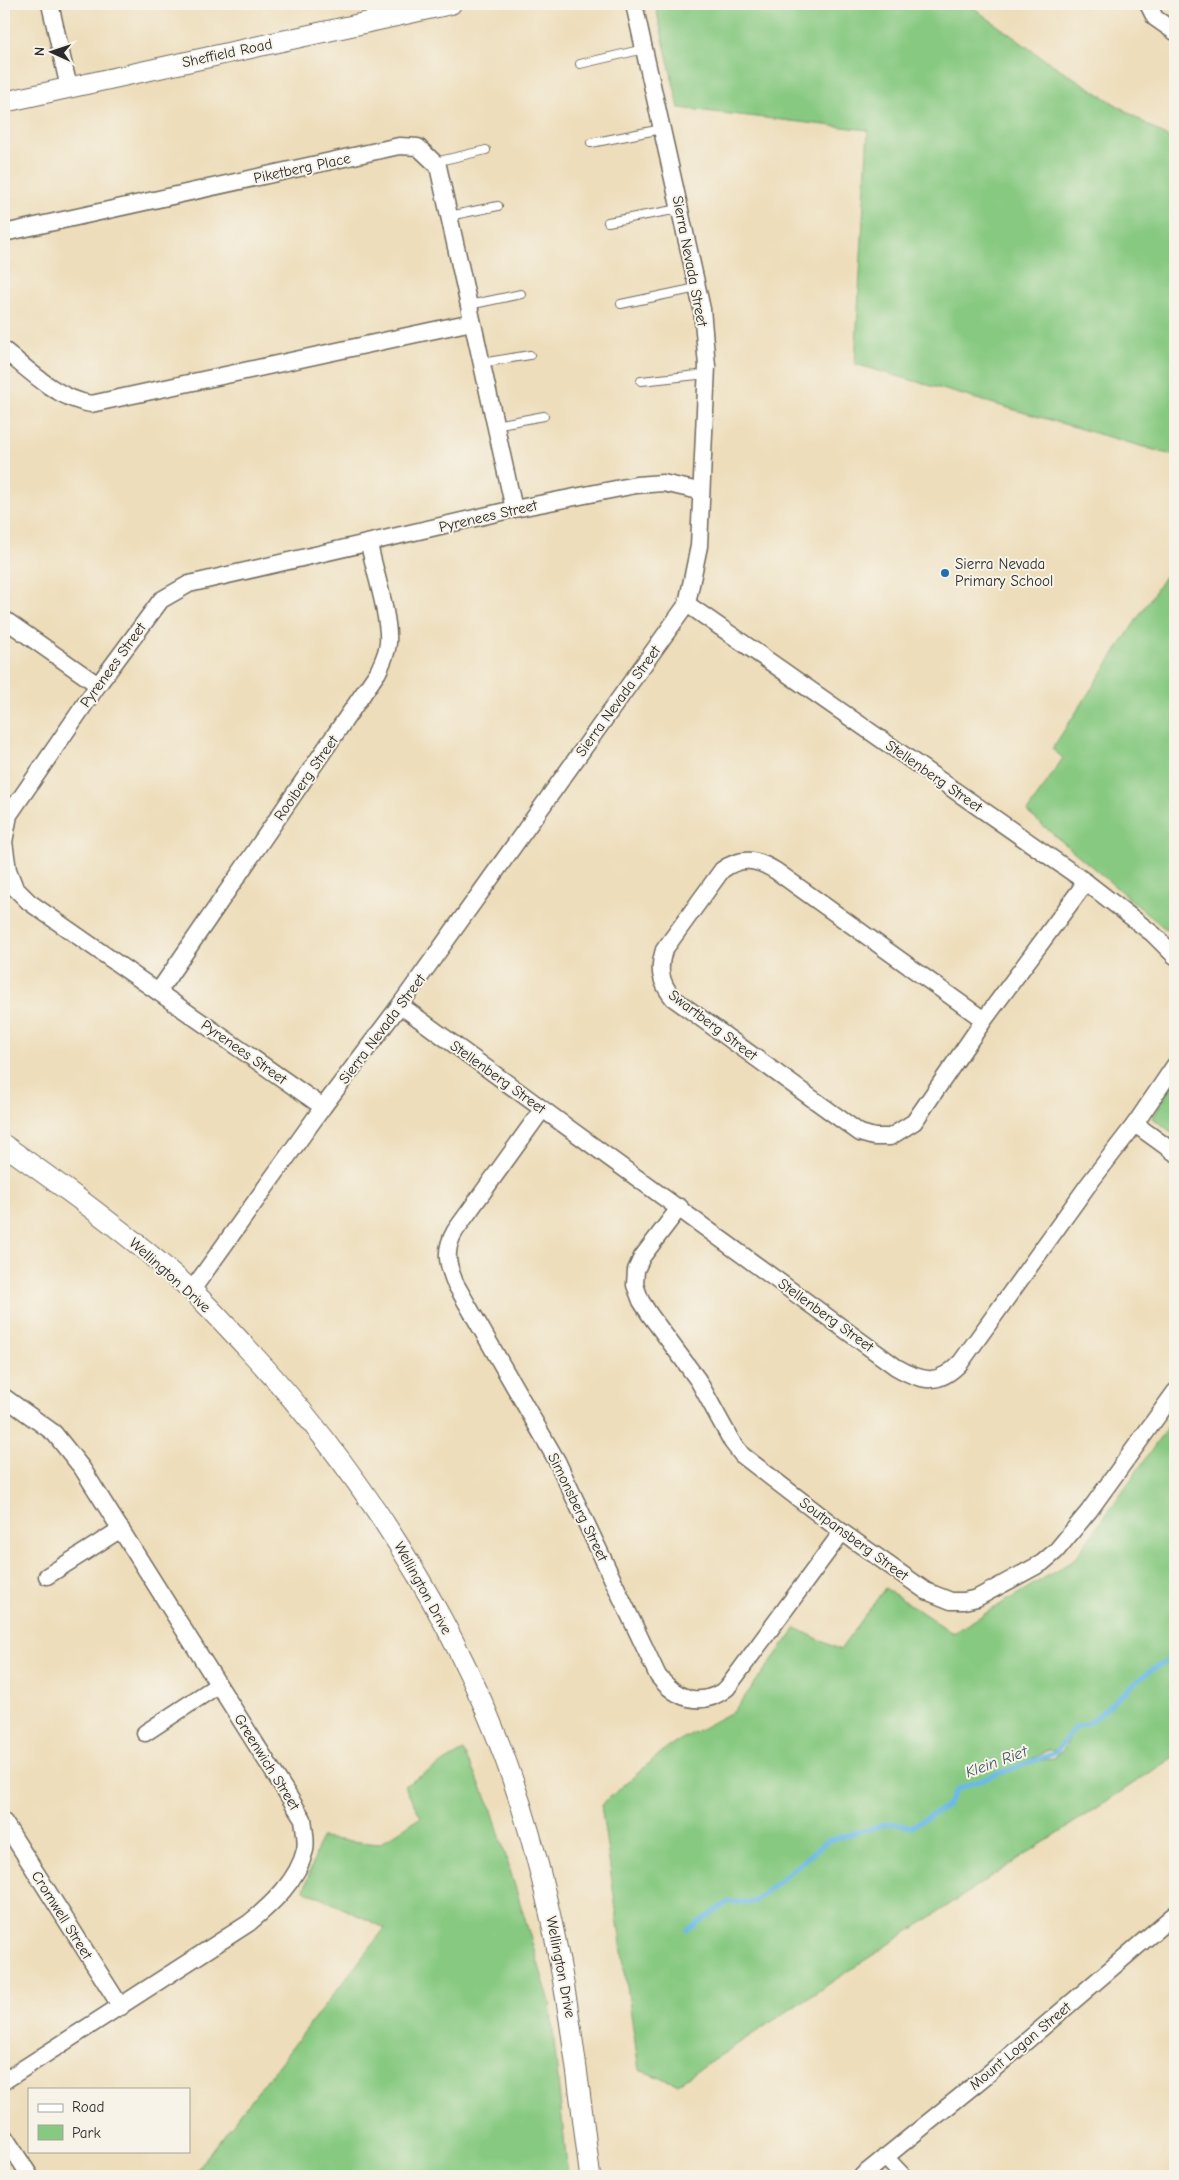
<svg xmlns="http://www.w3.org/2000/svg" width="1179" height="2180" font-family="'Comic Neue',sans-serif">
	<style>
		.green { fill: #87c981; stroke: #597a56; fill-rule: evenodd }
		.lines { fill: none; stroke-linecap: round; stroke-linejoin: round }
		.stream { stroke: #6bbae6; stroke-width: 5 }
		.service-casing { stroke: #6f695d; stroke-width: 10 }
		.minor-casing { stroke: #6f695d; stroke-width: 19 }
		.tertiary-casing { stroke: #6f695d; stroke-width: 22 }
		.service { stroke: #fff; stroke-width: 8 }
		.minor { stroke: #fff; stroke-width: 16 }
		.tertiary { stroke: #fff; stroke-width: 20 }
		.poi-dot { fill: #1f6fb2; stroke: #f7f3e8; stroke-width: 2 }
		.labels { text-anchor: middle; stroke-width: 4; stroke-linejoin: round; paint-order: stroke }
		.street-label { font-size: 15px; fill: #2b2b2b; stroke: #f7f3e8 }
		.poi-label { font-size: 15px; fill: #2b2b2b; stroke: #f7f3e8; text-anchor: start }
		.water-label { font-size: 16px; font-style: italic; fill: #3e5663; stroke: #f7f3e8 }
	</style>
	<rect width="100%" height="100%" fill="#f7f3e8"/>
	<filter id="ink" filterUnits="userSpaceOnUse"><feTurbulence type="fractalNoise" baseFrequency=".02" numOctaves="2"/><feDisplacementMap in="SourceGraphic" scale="10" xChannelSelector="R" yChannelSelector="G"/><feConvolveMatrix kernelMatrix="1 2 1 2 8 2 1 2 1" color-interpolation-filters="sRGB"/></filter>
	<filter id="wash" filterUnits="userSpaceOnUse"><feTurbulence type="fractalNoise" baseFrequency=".0096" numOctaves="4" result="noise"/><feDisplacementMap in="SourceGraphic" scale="20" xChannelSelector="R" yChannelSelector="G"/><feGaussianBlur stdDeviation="1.12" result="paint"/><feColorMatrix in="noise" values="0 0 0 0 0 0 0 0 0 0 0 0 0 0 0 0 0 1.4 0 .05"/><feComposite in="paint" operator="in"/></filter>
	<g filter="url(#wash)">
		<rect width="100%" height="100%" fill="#edddba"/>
		<!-- green -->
		<g class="green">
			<path d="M655,4H968L1041,57L1175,142V456L855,364L868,130L679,108Z"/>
			<path d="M1175,561V937L1027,812L1063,758L1052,749Z"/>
			<path d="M1175,1078V1135L1153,1118Z"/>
			<path d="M1175,1417V1756L677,2084L639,2070L601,1805L669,1746L734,1711L796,1628L840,1650L885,1588L953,1633L1074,1560ZM1073,1732L1063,1750L1054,1758L1025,1763L1048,1750L1053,1751L1066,1741L1069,1733Z"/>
			<path d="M463,1751L491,1807L550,2002L568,2176H192L385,1928L304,1890L321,1838L379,1844L421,1817L404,1786Z"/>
		</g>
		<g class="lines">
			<!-- stream -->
			<path class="stream" d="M687,1930L728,1902H754L827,1841L890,1823L910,1827L945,1808L957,1789L1055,1753L1076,1727L1091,1722L1148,1672L1175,1657"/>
		</g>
	</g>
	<g filter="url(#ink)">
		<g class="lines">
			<defs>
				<g id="service">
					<path d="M580,64L644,49"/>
					<path d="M591,143L662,129"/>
					<path d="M435,162L486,150"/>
					<path d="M449,216L498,206"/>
					<path d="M608,222L679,209"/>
					<path d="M621,304L697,288"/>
					<path d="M469,305L521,294"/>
					<path d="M481,363L530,355"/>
					<path d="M641,381L707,374"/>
					<path d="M495,425L544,416"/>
				</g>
				<g id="minor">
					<path d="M50,4L69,88"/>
					<path d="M1148,4L1155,18L1175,32"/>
					<path d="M4,233L399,146L418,147L438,166L514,509"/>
					<path d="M4,350C30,371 56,398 91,404L472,322"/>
					<path d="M687,604L1086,882L1153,934L1175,956"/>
					<path d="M4,619L98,685"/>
					<path d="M158,992L378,672C382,663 387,654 388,643C390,618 374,569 369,544"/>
					<path d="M400,1005L896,1367C922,1382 939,1386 961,1362L1088,1185L1135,1124L1175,1065"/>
					<path d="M984,1020L776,871C757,859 741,856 722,870L664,950C658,969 660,982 673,998L860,1133L874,1137H890L914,1122L984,1020L1086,882"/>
					<path d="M323,1107L29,902L15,888L8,870L4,842L9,815L98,685L161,600L189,584L514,509L636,485L663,483L699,491"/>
					<path d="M542,1110L455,1231C444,1250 447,1263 455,1283L557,1461L658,1676C677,1700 702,1708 727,1688L842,1532"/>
					<path d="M1135,1124L1175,1153"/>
					<path d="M680,1207L642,1257L636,1270L635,1285L641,1301L650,1315L698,1380L732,1442L742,1455L842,1532L926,1591L951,1601H964L977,1598L1042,1563L1056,1551L1089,1511L1175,1392"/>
					<path d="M192,1290L323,1107L400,1005L687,604L699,546L707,366L702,309L634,4"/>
					<path d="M4,1397L54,1433L82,1468L303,1819C304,1828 307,1841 305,1850C298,1880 272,1904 249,1923L4,2081"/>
					<path d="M47,1576L121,1529"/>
					<path d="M145,1733L218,1685"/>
					<path d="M4,1822L121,2007"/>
					<path d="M4,2136L30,2176"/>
					<path d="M885,2157L903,2176"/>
					<path d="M862,2176L988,2074L1175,1914"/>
				</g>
				<g id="tertiary">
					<path d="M4,102L451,4"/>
					<path d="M4,1145C68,1190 131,1236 190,1289C210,1307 228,1328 246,1347C373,1483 479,1654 530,1835C563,1950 576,2059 590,2176"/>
				</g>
			</defs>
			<!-- service casing -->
			<use href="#service" class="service-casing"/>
			<!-- minor casing -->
			<use href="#minor" class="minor-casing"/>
			<!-- tertiary casing -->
			<use href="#tertiary" class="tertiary-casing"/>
			<!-- service -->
			<use href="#service" class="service"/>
			<!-- minor -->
			<use href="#minor" class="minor"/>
			<!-- tertiary -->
			<use href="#tertiary" class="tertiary"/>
		</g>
	</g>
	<!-- markers -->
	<circle class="poi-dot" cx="945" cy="573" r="5"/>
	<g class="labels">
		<!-- street labels -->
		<g class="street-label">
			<text transform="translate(227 53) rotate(-12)" y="5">Sheffield Road</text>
			<text transform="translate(302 168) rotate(-12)" y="5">Piketberg Place</text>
			<text transform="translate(690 261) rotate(79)" y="5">Sierra Nevada Street</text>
			<text transform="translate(488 516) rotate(-13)" y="5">Pyrenees Street</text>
			<text transform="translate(113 665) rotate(-54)" y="5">Pyrenees Street</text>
			<text transform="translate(618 701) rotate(-54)" y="5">Sierra Nevada Street</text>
			<text transform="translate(934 776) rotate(35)" y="5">Stellenberg Street</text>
			<text transform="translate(306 778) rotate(-55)" y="5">Rooiberg Street</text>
			<text transform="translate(713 1025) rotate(37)" y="5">Swartberg Street</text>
			<text transform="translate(382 1029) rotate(-53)" y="5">Sierra Nevada Street</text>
			<text transform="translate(244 1052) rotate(35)" y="5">Pyrenees Street</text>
			<text transform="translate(498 1077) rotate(36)" y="5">Stellenberg Street</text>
			<text transform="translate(170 1275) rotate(42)" y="5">Wellington Drive</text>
			<text transform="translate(826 1315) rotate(36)" y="5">Stellenberg Street</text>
			<text transform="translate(578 1507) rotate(64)" y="5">Simonsberg Street</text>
			<text transform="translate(854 1539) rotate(36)" y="5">Soutpansberg Street</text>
			<text transform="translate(423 1588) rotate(61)" y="5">Wellington Drive</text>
			<text transform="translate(267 1762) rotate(58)" y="5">Greenwich Street</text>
			<text transform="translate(62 1915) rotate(58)" y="5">Cromwell Street</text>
			<text transform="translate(561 1967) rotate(79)" y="5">Wellington Drive</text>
			<text transform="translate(1020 2046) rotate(-40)" y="5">Mount Logan Street</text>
		</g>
		<!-- poi labels -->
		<g class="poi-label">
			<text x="955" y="569">Sierra Nevada<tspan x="955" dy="17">Primary School</tspan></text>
		</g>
		<!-- water labels -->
		<g class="water-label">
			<text transform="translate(996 1761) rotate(-20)" y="6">Klein Riet</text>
		</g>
	</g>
	<!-- margin -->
	<rect width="1179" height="2180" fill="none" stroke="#f7f3e8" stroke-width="20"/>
	<!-- legend -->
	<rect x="28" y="2088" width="162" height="65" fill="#f7f3e8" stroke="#a5a39c"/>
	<rect x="38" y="2104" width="25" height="8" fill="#ffffff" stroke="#a5a39c"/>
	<text x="72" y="2112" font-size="15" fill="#2b2b2b">Road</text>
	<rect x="38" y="2125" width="25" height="15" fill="#87c981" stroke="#a5a39c"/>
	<text x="72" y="2138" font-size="15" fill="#2b2b2b">Park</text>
	<!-- north arrow -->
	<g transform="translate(52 52) rotate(273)" stroke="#f7f3e8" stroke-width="4" paint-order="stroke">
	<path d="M0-4L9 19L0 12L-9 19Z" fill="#2b2b2b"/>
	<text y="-8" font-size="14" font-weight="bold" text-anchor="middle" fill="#2b2b2b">N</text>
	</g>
</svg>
